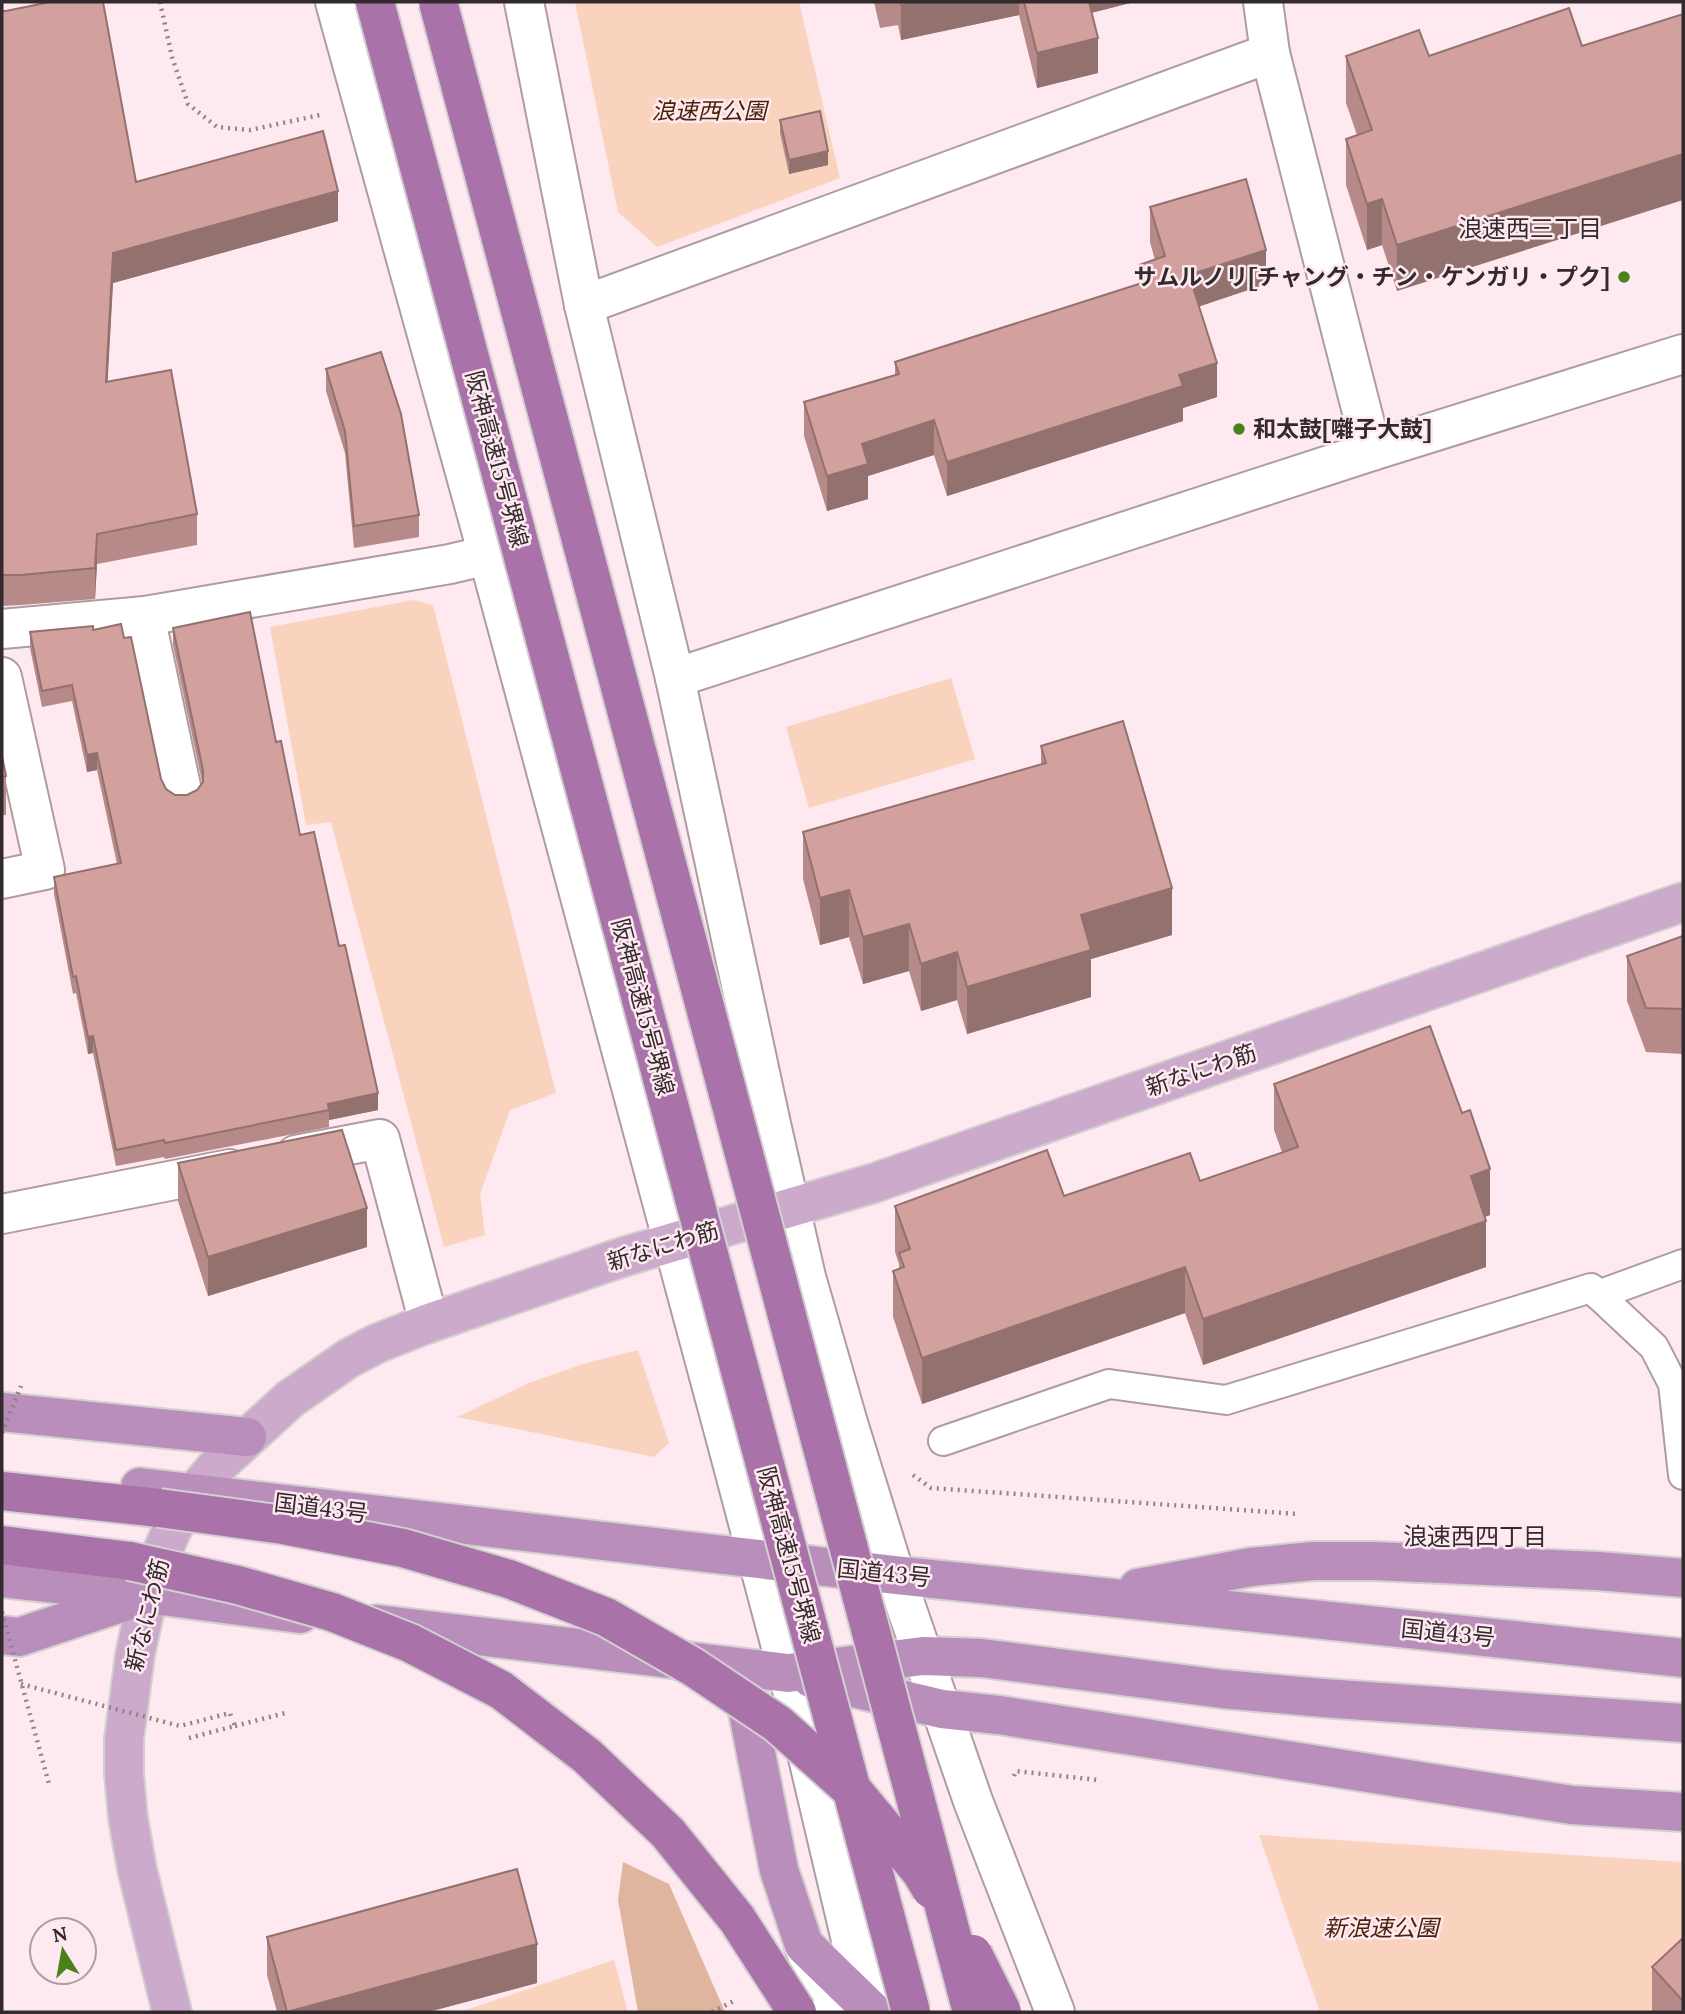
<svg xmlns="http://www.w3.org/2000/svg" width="1685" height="2014" font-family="Lora,'Noto Sans JP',serif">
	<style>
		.green { fill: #fad3be }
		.forest { fill: #dfb59d }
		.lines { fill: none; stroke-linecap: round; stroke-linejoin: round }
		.service-casing { stroke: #ae9ca2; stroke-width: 32 }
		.minor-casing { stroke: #ae9ca2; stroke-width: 42 }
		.tertiary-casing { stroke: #ae9ca2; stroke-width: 42 }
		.primary-casing { stroke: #d2d0d1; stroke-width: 42 }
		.trunk-casing { stroke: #d2d0d1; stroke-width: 42 }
		.motorway-casing { stroke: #d2d0d1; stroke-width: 42 }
		.path { stroke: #918387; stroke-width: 4.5; stroke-dasharray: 2 5; stroke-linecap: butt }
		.service { stroke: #fff; stroke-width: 28 }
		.minor { stroke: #fff; stroke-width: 38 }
		.tertiary { stroke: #fff; stroke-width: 38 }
		.primary { stroke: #cbaacb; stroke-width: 38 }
		.trunk { stroke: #ba8eba; stroke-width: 38 }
		.motorway { stroke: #a972a9; stroke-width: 38 }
		.motorway-bridge-casing { stroke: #d2d0d1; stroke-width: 42; stroke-linecap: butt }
		.path-bridge { stroke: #918387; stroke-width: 4.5; stroke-dasharray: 2 5; stroke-linecap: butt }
		.motorway-bridge { stroke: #a972a9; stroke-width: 38 }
		.wall { fill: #b58a88 }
		.shaded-wall { fill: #93716f }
		.building { fill: #d2a19e; stroke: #93716f; stroke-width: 2 }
		.poi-dot { fill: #4a8118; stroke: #fde9ef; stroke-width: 2.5 }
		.labels { text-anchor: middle; stroke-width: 5; stroke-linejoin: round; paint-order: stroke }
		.park-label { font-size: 23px; font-style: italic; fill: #4c2308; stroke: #fde9ef }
		.poi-label { font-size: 23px; font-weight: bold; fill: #322a2d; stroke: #fde9ef; text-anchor: end }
		.street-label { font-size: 23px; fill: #322a2d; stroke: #fde9ef }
		.neighbourhood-label { font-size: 24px; fill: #322a2d; stroke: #fde9ef }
	</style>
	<rect width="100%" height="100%" fill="#fde9ef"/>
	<!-- green -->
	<g class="green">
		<path d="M575,2H799L840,178L657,247L618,212Z"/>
		<path d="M413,600L433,605L556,1093L510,1110L480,1194L485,1235L444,1247L331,822L306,825L270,627Z"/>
		<path d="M951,678L975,759L809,808L786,727Z"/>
		<path d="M638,1350L669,1443L654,1457L457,1417L529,1383L583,1364Z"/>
		<path d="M1259,1835L1683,1862V2012H1320Z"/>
		<path d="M614,1960L628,2012H460Z"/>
	</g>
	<!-- forest -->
	<path class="forest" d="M623,1862L669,1884L725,2012H638L618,1900Z"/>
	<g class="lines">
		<defs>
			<g id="service">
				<path d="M1598,1295L1683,1264"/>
				<path d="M943,1441L1109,1384L1226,1400L1591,1288L1654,1347L1673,1384L1683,1475"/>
			</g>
			<g id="minor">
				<path d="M1263,2L1270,53L1372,451"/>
				<path d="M584,305L1270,53"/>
				<path d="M145,616L182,791"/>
				<path d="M2,629L145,616L450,564L488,555"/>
				<path d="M2,677L45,870L2,879"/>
				<path d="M675,678L1372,451L1683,354"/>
				<path d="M296,1155L380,1139L429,1323"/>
				<path d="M2,1214L230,1169"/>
			</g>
			<g id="tertiary">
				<path d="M335,2L488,555L727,1443L788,1673L851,1940L871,2012"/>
				<path d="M524,2L584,305L675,678L771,1124L806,1277L848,1423L895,1575L973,1801L1055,2012"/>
				<path d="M804,1945L826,2012"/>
			</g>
			<path id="primary" d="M172,2012L137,1869L128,1818L124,1774V1739L135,1655L148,1594L158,1562L172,1529L194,1493L219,1464L290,1399L349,1358L378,1343L429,1323L623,1257L874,1183L1683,902"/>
			<g id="trunk">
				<path d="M2,1412L247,1437"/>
				<path d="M140,1487L895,1575L1683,1658"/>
				<path d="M2,1578L148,1594L300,1614"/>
				<path d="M1138,1588L1251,1567L1314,1561H1374L1598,1571L1683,1578"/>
				<path d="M377,1624L788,1673L923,1656L982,1658L1222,1689L1323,1698L1683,1723"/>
				<path d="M2,1635L19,1637L136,1598"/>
				<path d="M741,1677L779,1870L804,1945L871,2010"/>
				<path d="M811,1678L942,1709L999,1715L1572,1805L1683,1812"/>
			</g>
			<g id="motorway">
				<path d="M2,1491L159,1508"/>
				<path d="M2,1545L130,1561"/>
			</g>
		</defs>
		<!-- service casing -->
		<use href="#service" class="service-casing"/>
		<!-- minor casing -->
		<use href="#minor" class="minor-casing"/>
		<!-- tertiary casing -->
		<use href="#tertiary" class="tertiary-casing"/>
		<!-- primary casing -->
		<use href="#primary" class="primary-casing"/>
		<!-- trunk casing -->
		<use href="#trunk" class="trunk-casing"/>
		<!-- motorway casing -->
		<use href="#motorway" class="motorway-casing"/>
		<!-- path -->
		<g class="path">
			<path d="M160,2L172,57L188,104L217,127L250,130L320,115"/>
			<path d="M913,1475L931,1488L1298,1514"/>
			<path d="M235,1726L289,1712"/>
			<path d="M189,1738L235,1726L232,1719"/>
			<path d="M1014,1776L1016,1771L1099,1780"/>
			<path d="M712,2012L736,2000"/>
		</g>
		<!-- service -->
		<use href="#service" class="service"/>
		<!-- minor -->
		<use href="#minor" class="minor"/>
		<!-- tertiary -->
		<use href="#tertiary" class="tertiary"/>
		<!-- primary -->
		<use href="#primary" class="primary"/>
		<!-- trunk -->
		<use href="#trunk" class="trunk"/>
		<!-- motorway -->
		<use href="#motorway" class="motorway"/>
		<defs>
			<g id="motorway-bridge">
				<path d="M375,2L911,2012"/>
				<path d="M438,2L972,2012"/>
				<path d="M159,1508L283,1525L403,1548L509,1579L606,1617L693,1667L778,1724L855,1793L921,1872L931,1889"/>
				<path d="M130,1561L238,1585L332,1612L410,1643L501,1690L587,1756L668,1833L737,1919L797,2012"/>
				<path d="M973,1954L1002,2012"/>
			</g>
		</defs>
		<!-- motorway-bridge casing -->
		<use href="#motorway-bridge" class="motorway-bridge-casing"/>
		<!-- path-bridge -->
		<g class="path-bridge">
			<path d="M2,1433L21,1386"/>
			<path d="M2,1612L49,1784"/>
			<path d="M21,1684L180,1726L230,1713L232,1719"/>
		</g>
		<!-- motorway-bridge -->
		<use href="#motorway-bridge" class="motorway-bridge"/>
	</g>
	<!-- wall -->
	<g class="wall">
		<path d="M874,2H1134L1091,13L1098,73L1037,88L1019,15L901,40L898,25L880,28Z"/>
		<path d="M2,11L136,182L338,221L113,283L107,382L197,514V545L97,564L95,599L21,605L2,606Z"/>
		<path d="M1419,30L1397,291L1382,245L1367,250L1346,185V139L1357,135L1346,103V56Z"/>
		<path d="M780,120L828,165L789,174L780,133Z"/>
		<path d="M1150,207L1266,284L1199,306L1217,397L1183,408V421L947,496L934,455L868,476V499L827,511L804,436V402L895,375V362L1139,284V265L1155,260L1150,242Z"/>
		<path d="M326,369L419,515V537L354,548L345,453L326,391Z"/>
		<path d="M173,628L276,742L300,835L339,946L378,1110L329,1120V1127L165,1159L164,1157L116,1166L93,1053L88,1054L76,993L73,994L54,894V877L117,864L97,770L87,772L72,701L42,707L30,648V632L93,630L124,638L161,779L166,789L175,795H187L197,790L202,782L173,645Z"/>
		<path d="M1041,746L1172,935L1091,959V997L967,1034L957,1000L921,1011L909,971L863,984L849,937L820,945L803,879V832L1041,765Z"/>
		<path d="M2,756L6,776V815H2Z"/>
		<path d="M1683,936V1054L1646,1052L1627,1001V956Z"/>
		<path d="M1274,1084L1490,1215L1485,1217L1486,1267L1203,1365L1185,1313L922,1404L893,1317V1271L899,1269V1264L895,1252V1206L1064,1196L1200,1181L1282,1152L1274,1130Z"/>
		<path d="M178,1163L367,1247L208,1296L178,1201Z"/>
		<path d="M267,1937L537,1983L428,2012H277L267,1975Z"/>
		<path d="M1683,1938V2012H1652V1967Z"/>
	</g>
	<!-- shaded-wall -->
	<g class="shaded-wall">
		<path d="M914,2H1019V15L901,40V5Z"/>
		<path d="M1083,2H1134L1083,15Z"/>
		<path d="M1098,38V73L1037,88V53Z"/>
		<path d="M828,151V165L789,174V160Z"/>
		<path d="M1683,154V200L1397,291V245Z"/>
		<path d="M338,191V221L113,283L106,412V382L113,253Z"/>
		<path d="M1382,199V245L1367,250V204Z"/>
		<path d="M1266,250V284L1189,310V275Z"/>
		<path d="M1217,363V397L1183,408V421L947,496V462L1179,375Z"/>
		<path d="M934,420V455L868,476V499L827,511V476L862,444Z"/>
		<path d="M97,534V564L95,599V568Z"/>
		<path d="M97,753V770L87,772V755Z"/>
		<path d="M1172,888V935L1091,959V997L967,1034V987L1081,915Z"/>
		<path d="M849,890V937L820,945V898Z"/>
		<path d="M909,924V971L863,984V937Z"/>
		<path d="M957,952V1000L921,1011V964Z"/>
		<path d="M93,1036V1053L88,1054V1037Z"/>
		<path d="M378,1093V1110L329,1120V1110L328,1104Z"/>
		<path d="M1490,1169V1215L1471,1222V1176Z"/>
		<path d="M367,1208V1247L208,1296V1257Z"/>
		<path d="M1486,1221V1267L1203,1365V1319Z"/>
		<path d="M1185,1267V1313L922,1404V1358Z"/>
		<path d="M537,1944V1983L428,2012H287Z"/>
	</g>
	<!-- building -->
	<g class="building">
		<path d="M50,2H103L136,182L323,131L338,191L113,253L106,382L171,370L197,514L97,534L95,568L21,575H2V11H6Z"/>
		<path d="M901,2H914L901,5Z"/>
		<path d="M1024,2H1089L1098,38L1037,53Z"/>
		<path d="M1569,8L1582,46L1683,14V154L1397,245L1382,199L1367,204L1346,139L1372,130L1346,56L1419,30L1429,56Z"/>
		<path d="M820,111L828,151L789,160L780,120Z"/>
		<path d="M1246,179L1266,250L1189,275L1217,363L1179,375L1183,386L947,462L934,420L862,444L868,464L827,476L804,402L899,374L895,362L1145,282L1139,265L1165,256L1150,207Z"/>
		<path d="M381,352L401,414L419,515L354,526L345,431L326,369Z"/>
		<path d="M250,612L276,742L281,741L300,835L314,832L339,946L345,945L378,1093L328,1104L329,1110L165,1143L164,1140L116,1150L93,1036L88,1037L76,976L73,977L54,877L121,863L97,753L87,755L72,685L42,691L30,632L93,626V630L121,624L124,638L131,637L161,779L166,789L175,795H187L197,790L203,782V770L173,628Z"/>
		<path d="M1123,721L1172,888L1081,915L1091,950L967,987L957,952L921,964L909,924L863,937L849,890L820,898L803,832L1046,763L1041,746Z"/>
		<path d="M2,756L6,776L2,777Z"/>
		<path d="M1683,936V1009L1646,1008L1627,956Z"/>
		<path d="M1430,1026L1462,1113L1470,1110L1490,1169L1471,1176L1486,1221L1203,1319L1185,1267L922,1358L893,1271L904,1267L899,1253L910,1249L895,1206L1047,1150L1064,1196L1190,1153L1200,1181L1298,1147L1274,1084Z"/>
		<path d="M342,1130L367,1208L208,1257L178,1163Z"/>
		<path d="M517,1869L537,1944L287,2012L267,1937Z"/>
		<path d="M1683,1938V2001L1652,1967Z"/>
	</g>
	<!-- markers -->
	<g class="poi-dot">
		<circle cx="1624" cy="277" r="7"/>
		<circle cx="1239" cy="429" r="7"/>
	</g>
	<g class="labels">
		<!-- park labels -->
		<g class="park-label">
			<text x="709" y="119">浪速西公園</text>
			<text x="1381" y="1936">新浪速公園</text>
		</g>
		<!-- poi labels -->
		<g class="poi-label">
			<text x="1610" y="285">サムルノリ[チャング・チン・ケンガリ・プク]</text>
			<text x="1253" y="437" text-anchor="start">和太鼓[囃子大鼓]</text>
		</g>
		<!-- street labels -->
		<g class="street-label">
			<text transform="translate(497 459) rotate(75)" y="8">阪神高速15号堺線</text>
			<text transform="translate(643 1007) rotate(75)" y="8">阪神高速15号堺線</text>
			<text transform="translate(1201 1070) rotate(-19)" y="8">新なにわ筋</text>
			<text transform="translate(663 1246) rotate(-17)" y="8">新なにわ筋</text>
			<text transform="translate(321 1508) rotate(7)" y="8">国道43号</text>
			<text transform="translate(789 1555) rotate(75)" y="8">阪神高速15号堺線</text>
			<text transform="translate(884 1573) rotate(6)" y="8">国道43号</text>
			<text transform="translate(147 1615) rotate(-76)" y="8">新なにわ筋</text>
			<text transform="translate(1448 1633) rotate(6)" y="8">国道43号</text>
		</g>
		<!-- neighbourhood labels -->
		<g class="neighbourhood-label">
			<text x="1530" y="237">浪速西三丁目</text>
			<text x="1475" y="1545">浪速西四丁目</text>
		</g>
	</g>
	<!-- border -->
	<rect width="1685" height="2014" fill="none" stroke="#322a2d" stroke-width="7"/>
	<!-- north arrow -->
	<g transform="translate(63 1951) rotate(349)"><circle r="33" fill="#fde9ef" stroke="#ac9da1" stroke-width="2"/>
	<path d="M0-5L12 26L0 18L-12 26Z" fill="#4a8118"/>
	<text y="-10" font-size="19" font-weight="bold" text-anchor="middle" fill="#322a2d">N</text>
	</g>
</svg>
